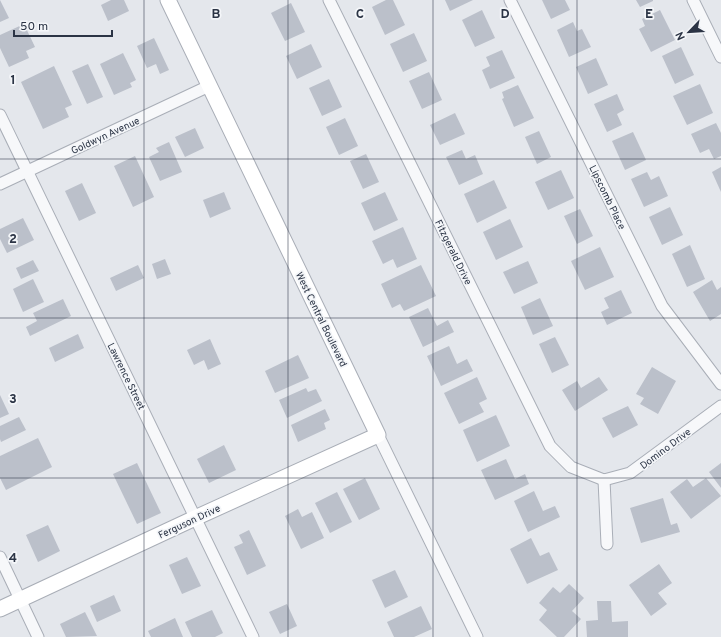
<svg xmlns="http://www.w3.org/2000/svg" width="721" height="637" font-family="Overpass,sans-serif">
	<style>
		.building { fill: #bbc0ca }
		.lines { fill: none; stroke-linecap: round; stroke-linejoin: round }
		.street-casing { stroke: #a9aeb7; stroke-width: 13 }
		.secondary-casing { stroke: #a9aeb7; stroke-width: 17 }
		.street { stroke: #f7f8fa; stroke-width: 11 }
		.secondary { stroke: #fff; stroke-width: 15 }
		.grid { fill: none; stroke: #2b3445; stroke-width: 1; stroke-opacity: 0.55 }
		.labels { text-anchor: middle; stroke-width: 3.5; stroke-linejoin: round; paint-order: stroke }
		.street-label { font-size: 10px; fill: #2b3445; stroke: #f4f6f9 }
		.grid-label { font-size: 13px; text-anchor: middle; font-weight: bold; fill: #2b3445; stroke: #f4f6f9; stroke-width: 3.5; stroke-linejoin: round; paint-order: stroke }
	</style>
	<rect width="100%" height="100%" fill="#e4e7ec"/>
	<!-- building -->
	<g class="building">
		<path d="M0,0L9,18L0,22Z"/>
		<path d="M111,0H124L129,11L108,21L101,5Z"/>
		<path d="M386,0H393L405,25L385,35L372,7Z"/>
		<path d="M445,0H473L450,11Z"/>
		<path d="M542,0H565L570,10L551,19Z"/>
		<path d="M636,0H653V1L640,7Z"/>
		<path d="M291,3L305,32L285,41L271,13Z"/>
		<path d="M482,10L495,38L475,47L462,20Z"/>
		<path d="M660,10L675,40L651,52L639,29L645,26L642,19Z"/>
		<path d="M573,22L577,31L582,29L591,47L569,57L557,30Z"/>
		<path d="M24,24L35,47L26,51L29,58L9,67L0,48V35Z"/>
		<path d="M414,33L427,61L403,72L390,44Z"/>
		<path d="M154,38L169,70L160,74L156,64L147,68L137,46Z"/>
		<path d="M311,44L322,67L297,79L286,56Z"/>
		<path d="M681,47L694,75L675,84L662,56Z"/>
		<path d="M502,50L515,78L490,89L482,70L490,66L486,57Z"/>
		<path d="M123,53L136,80L130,83L132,87L114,95L100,64Z"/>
		<path d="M596,58L608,85L588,94L576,67Z"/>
		<path d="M88,64L103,97L87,104L72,71Z"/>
		<path d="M54,66L72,105L65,108L69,117L43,129L21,82Z"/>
		<path d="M429,72L442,100L422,109L409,81Z"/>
		<path d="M329,79L342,107L322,116L309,88Z"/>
		<path d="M700,84L713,113L687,125L673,96Z"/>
		<path d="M518,85L534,118L514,127L502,99L504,98L502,92Z"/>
		<path d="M617,94L624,110L617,114L622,125L607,132L594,104Z"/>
		<path d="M455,113L465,134L440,145L430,125Z"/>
		<path d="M345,118L358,146L339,155L326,127Z"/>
		<path d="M716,123L721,133V156L714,159L709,149L700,153L691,134Z"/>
		<path d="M195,128L204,148L185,157L175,137Z"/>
		<path d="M539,131L551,157L537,164L525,137Z"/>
		<path d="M633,132L646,160L625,170L612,141Z"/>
		<path d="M169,142L182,172L160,181L149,157L159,152L156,148Z"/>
		<path d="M462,150L466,159L475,155L483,174L459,185L446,157Z"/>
		<path d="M366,154L379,182L363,189L350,161Z"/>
		<path d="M135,156L154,197L133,207L114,166Z"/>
		<path d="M721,167V192L712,172Z"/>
		<path d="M561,170L574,198L548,210L535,182Z"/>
		<path d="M647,172L651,180L659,176L668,196L644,207L631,179Z"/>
		<path d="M494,180L507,208L477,223L464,194Z"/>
		<path d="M82,183L96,213L79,221L65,191Z"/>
		<path d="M224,192L231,209L210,218L203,200Z"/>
		<path d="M385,192L398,220L374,231L361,203Z"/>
		<path d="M670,207L683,235L662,245L649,217Z"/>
		<path d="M580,209L593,236L577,244L564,216Z"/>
		<path d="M23,218L34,240L7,253L0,239V229Z"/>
		<path d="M510,219L523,247L496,260L483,232Z"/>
		<path d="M403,227L417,259L397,268L393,259L383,264L372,241Z"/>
		<path d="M690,245L705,279L687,287L672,254Z"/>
		<path d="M600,247L614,277L585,290L571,261Z"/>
		<path d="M165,259L171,274L157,279L152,264Z"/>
		<path d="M33,260L39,271L21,279L16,268Z"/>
		<path d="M528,261L538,283L514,294L503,272Z"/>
		<path d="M138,265L144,278L116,291L110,278Z"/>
		<path d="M421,265L436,296L404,311L400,304L392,308L381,284Z"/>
		<path d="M33,279L44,302L23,312L13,289Z"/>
		<path d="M712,280L717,290L721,287V314L710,321L693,292Z"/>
		<path d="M621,290L632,313L607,325L601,312L609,308L604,298Z"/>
		<path d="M540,298L553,326L533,335L521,307Z"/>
		<path d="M63,299L71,316L30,336L26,327L37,321L33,313Z"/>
		<path d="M428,308L437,326L448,320L454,332L423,347L409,317Z"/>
		<path d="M78,334L84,348L55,362L49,348Z"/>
		<path d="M555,337L569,365L552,373L539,344Z"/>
		<path d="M210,339L221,364L208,370L204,360L194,365L187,350Z"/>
		<path d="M449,346L457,364L467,359L473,371L441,386L427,356Z"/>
		<path d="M298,355L309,378L275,393L265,371Z"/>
		<path d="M652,367L676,381L658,414L640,404L644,398L636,394Z"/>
		<path d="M477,377L487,399L479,403L484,412L459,424L444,393Z"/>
		<path d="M599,377L608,390L575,411L562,390L577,381L581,388Z"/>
		<path d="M306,388L308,392L316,389L322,401L287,418L279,400Z"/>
		<path d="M0,395L9,414L0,418Z"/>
		<path d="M628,406L638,425L613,438L602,418Z"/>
		<path d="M325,409L330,420L324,423L326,429L298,442L291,425Z"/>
		<path d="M496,415L510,446L477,462L463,430Z"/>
		<path d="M19,417L26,430L1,442L0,439V426Z"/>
		<path d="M38,438L52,467L6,490L0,478V456Z"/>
		<path d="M224,445L236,470L209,483L197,459Z"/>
		<path d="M506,459L515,479L525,474L529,484L495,500L481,470Z"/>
		<path d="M137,463L161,513L137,524L113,474Z"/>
		<path d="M721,463V488L709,472Z"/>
		<path d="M365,478L380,509L359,520L343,489Z"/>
		<path d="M706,478L721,496L691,519L670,492L687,479L693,487Z"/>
		<path d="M534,491L543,511L555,506L560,517L528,532L514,501Z"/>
		<path d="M337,492L352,522L330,533L315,503Z"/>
		<path d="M663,498L671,525L677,523L680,532L641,543L630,508Z"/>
		<path d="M298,509L302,517L312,512L324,538L301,549L285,516Z"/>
		<path d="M48,525L60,551L38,562L26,535Z"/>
		<path d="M249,530L266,566L247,575L234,547L243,543L239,535Z"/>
		<path d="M531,538L540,556L549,552L558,570L527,584L510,549Z"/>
		<path d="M187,557L201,586L182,594L169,565Z"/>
		<path d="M659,564L672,583L658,593L667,604L651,616L629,585Z"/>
		<path d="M395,570L408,597L385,608L372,580Z"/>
		<path d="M569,584L584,598L572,611L581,619L564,637H557L539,620L547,610L539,603L553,587L560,593Z"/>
		<path d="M114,595L121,611L97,622L90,606Z"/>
		<path d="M597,601H611L612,622L628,621V637H587L586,621L598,620Z"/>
		<path d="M287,604L297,626L280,634L269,612Z"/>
		<path d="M421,606L432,629L414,637H394L387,622Z"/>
		<path d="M212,610L223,633L215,637H192L185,622Z"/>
		<path d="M85,612L97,636L66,637L60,624Z"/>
		<path d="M175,618L183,637H151L148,631Z"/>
	</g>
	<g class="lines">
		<defs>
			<g id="street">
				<path d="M329,0L550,446L571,467L604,480"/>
				<path d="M510,0L662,306L721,384"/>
				<path d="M693,0L721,57"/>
				<path d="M0,115L253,637"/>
				<path d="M0,184L209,86"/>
				<path d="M378,435L477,637"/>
				<path d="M604,480L630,473L721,406"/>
				<path d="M604,480L607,544"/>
				<path d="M0,557L38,637"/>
			</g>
			<path id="secondary" d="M0,609L195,518L378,435L168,0"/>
		</defs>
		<!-- street casing -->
		<use href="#street" class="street-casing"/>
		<!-- secondary casing -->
		<use href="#secondary" class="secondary-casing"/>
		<!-- street -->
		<use href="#street" class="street"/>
		<!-- secondary -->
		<use href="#secondary" class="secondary"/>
	</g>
	<!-- grid -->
	<path class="grid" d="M144,0V637M288,0V637M433,0V637M577,0V637M0,159H721M0,318H721M0,478H721"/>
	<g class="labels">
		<!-- street labels -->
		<g class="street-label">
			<text transform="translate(105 135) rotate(-25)" y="4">Goldwyn Avenue</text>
			<text transform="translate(608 197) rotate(64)" y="4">Lipscomb Place</text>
			<text transform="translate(454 252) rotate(64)" y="4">Fitzgerald Drive</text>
			<text transform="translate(322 319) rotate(64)" y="4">West Central Boulevard</text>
			<text transform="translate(127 376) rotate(64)" y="4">Lawrence Street</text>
			<text transform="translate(665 448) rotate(-37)" y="4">Domino Drive</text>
			<text transform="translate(189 521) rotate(-25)" y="4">Ferguson Drive</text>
		</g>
	</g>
	<g class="grid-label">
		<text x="216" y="18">B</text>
		<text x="360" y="18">C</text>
		<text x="505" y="18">D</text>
		<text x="649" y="18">E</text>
		<text x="13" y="84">1</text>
		<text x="13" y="243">2</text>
		<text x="13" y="403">3</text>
		<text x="13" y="562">4</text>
	</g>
	<!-- north arrow -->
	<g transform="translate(689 32) rotate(245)" stroke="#f4f6f9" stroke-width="3" paint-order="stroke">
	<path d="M0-3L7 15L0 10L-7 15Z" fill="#2b3445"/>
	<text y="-6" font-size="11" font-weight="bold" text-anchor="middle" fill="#2b3445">N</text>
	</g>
	<!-- scale -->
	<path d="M14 30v6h98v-6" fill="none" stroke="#2b3445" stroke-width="2"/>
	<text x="20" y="30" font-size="12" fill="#2b3445" stroke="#f4f6f9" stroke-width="3" paint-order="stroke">50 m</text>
</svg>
